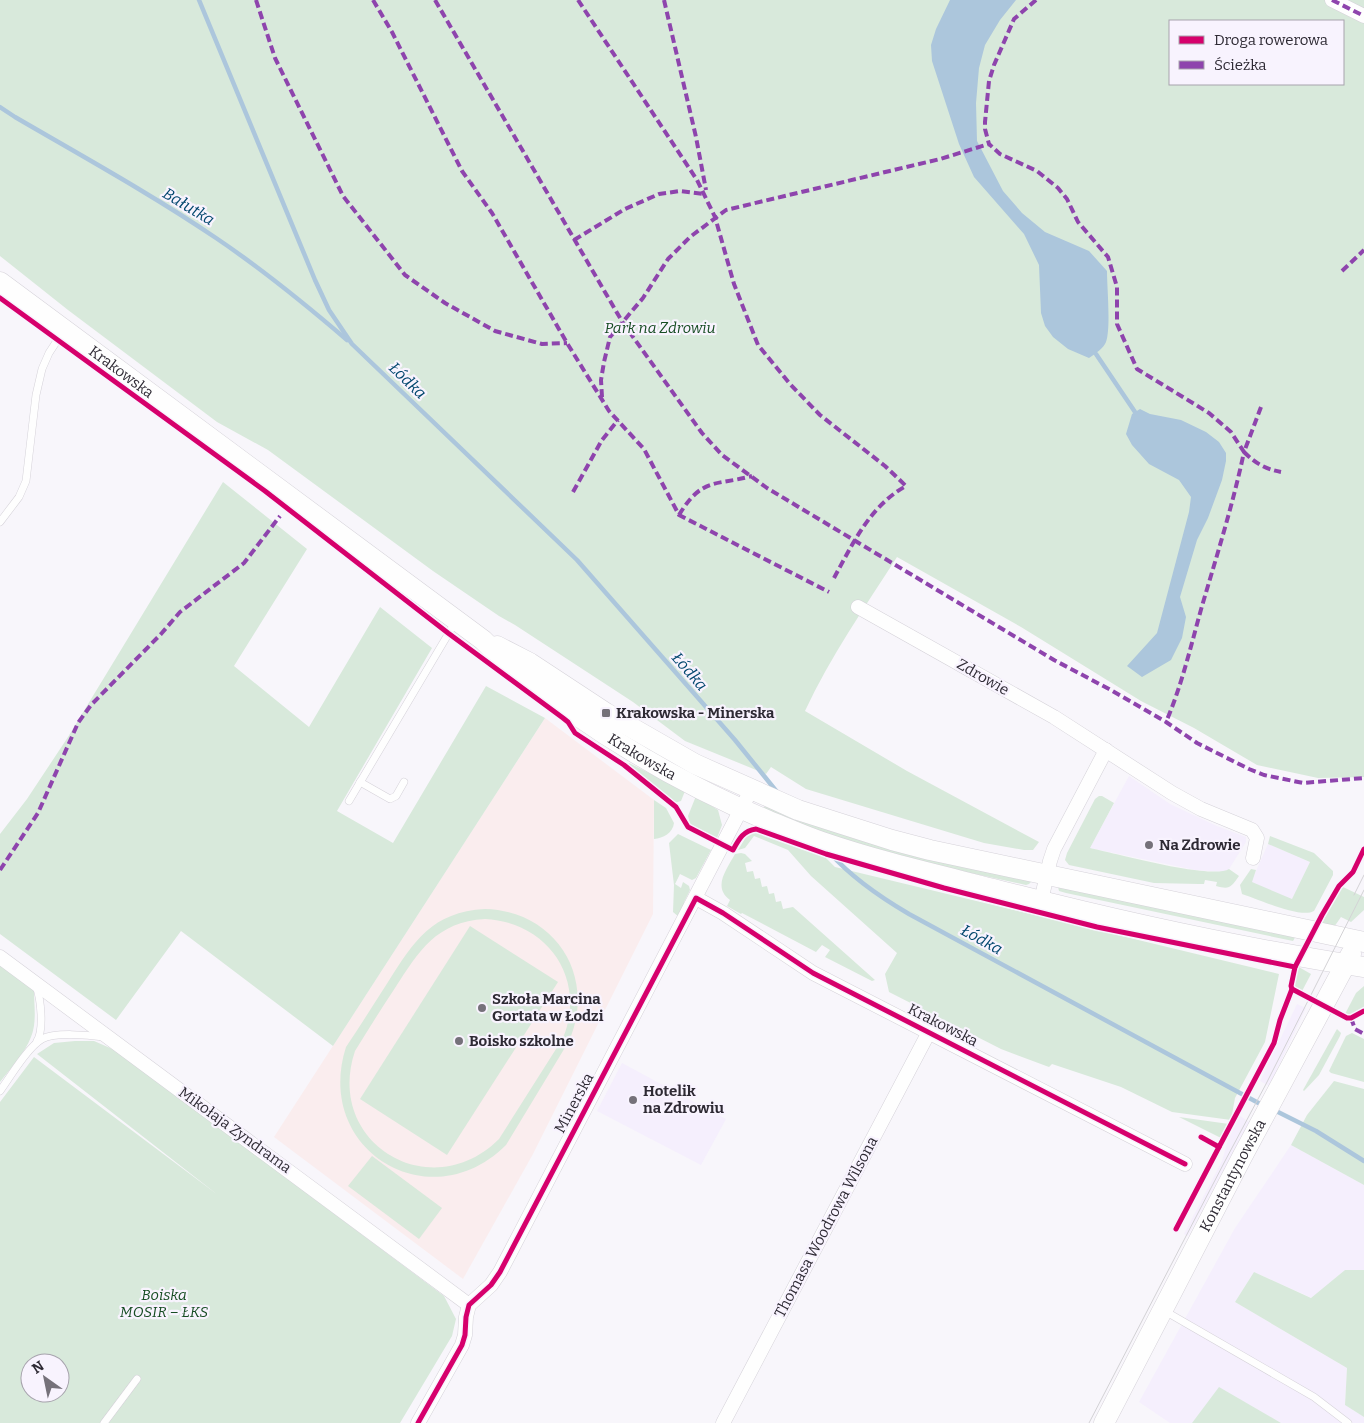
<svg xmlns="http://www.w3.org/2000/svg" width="1364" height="1423" font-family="Bitter,serif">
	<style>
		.built { fill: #f5effd }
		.education { fill: #faedee }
		.green { fill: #d8e9db; fill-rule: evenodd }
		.water { fill: #acc6dc }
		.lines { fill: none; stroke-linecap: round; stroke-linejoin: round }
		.stream { stroke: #acc6dc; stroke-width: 4.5 }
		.lane-casing { stroke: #d5d2d9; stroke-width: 8 }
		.street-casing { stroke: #d5d2d9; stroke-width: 15 }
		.secondary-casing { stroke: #d5d2d9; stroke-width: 21 }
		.lane { stroke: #fefefe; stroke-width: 7 }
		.street { stroke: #fefefe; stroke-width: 14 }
		.secondary { stroke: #fefefe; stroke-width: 20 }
		.tram { stroke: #d3d2d5; stroke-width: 1 }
		.quiet { stroke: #8e44ad; stroke-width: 4; stroke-dasharray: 8 4; stroke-linecap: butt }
		.cycleway-casing { stroke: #f8f3fe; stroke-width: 8 }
		.cycleway { stroke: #d6006c; stroke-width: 5 }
		.poi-dot { fill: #75717a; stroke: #f8f3fe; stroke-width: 2 }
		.labels { text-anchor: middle; stroke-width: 4.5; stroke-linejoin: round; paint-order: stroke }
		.park-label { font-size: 15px; font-style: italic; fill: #174d23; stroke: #f8f3fe }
		.street-label { font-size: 15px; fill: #2e2a34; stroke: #f8f3fe }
		.poi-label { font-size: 15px; font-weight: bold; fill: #2e2a34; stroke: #f8f3fe; text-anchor: start }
		.water-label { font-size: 16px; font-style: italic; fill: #00466d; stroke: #f8f3fe }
	</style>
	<rect width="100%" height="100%" fill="#f8f6fb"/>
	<!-- built -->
	<g class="built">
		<path d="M1129,776L1170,804L1217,826L1246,837V842L1229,869L1224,872L1195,870L1090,848Z"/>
		<path d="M1268,844L1310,862L1292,900L1251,882Z"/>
		<path d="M1297,1004L1306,1008L1269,1086L1260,1081Z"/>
		<path d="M622,1063L726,1119L701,1165L597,1111Z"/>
		<path d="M1240,1116L1249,1122L1188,1236L1184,1234L1222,1161L1228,1140Z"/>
		<path d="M1291,1145L1364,1185V1270H1345L1312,1298L1254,1272L1235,1302L1347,1368L1345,1405L1364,1417V1423H1281L1219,1388L1192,1423H1170L1139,1402L1235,1228Z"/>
	</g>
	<!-- education -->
	<path class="education" d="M545,718L654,800L653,914L533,1154L463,1279L274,1137Z"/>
	<!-- green -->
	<g class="green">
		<path d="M0,0H1364V777L1318,778L1257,765L1194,728L1141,701L1021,627L897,557C865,607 830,657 805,711L907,771L1039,842L1033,850H1024L984,843L806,789L771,767L766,774L685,741L633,702L515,625L499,616L433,571L268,450L217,422L68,310L0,256ZM1170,21H1343V84H1170Z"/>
		<path d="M223,482L307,549L234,666L309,727L380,607L432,648L337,811L393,843L486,686L545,718L333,1046L181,931L116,1020L0,934V834L27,799L68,737Z"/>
		<path d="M629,763L685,791L681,801L674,803H670L626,770Z"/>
		<path d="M696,796L718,810L722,825L717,838L690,824L688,816Z"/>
		<path d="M1099,796H1102L1114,803L1090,848C1114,853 1212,880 1229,869L1239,876C1231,887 1230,890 1216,886L1217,882L1205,880L1204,884H1199L1154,883L1069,865L1065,860L1067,853L1095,799Z"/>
		<path d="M654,800L666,808L674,823C673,833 663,838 654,839Z"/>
		<path d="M766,806L1032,881L1029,884L1026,885L929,864L833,837L763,808Z"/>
		<path d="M755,832L764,833L825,857L835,867L1279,974L1265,1042L1235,1098L1231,1120L1172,1112L1121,1087L1052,1064L1049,1067L1001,1049L889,992L885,974L897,953L811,876L788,850L754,836L745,848L738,850L746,837Z"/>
		<path d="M678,834L711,850L696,878L692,880L680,874L675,884L681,888L683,882L689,886L690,890L684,902V909L679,917L673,912L674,885L669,843Z"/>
		<path d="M1270,836L1314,853L1333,871V875L1314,911C1301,919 1258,899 1242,894L1240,885L1251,869L1256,870L1252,882L1292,899L1310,862L1268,844Z"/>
		<path d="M741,853L745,854L752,861L745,863L747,872L753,871L755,879L760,878L762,887L767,886L769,894L774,893L776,902L781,901L783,909L793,907L875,980L872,981L825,957L830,950L822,945L816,952L742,913L741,914L727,906L730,900C712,887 727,869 735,854Z"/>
		<path d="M1058,887L1296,936L1293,941L1066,893L1059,891Z"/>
		<path d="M1343,887L1364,897V910L1351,922L1341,917L1334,927L1321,925L1340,888Z"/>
		<path d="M485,909C555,911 597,976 569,1041L506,1145C430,1221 313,1150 346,1047C360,1026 374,1004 388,982C414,941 432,912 485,909ZM485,919C548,922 587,979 563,1038L499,1139C431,1207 324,1143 355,1051C368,1030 381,1009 395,988C419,951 436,922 485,919Z"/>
		<path d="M470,926L558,982L447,1155L360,1099Z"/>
		<path d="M0,965L34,990C34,1005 37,1023 31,1037C25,1053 10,1069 0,1082Z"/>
		<path d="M1297,966L1311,974L1301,993L1295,990L1293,986Z"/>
		<path d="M1364,986V1008L1352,1015L1345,1014L1356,993Z"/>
		<path d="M1337,1029L1341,1033L1340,1036L1319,1075L1304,1091L1303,1090Z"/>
		<path d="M1352,1033L1364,1039V1082L1331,1073L1329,1071L1346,1036Z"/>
		<path d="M75,1041H94L117,1051L444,1296L456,1319L452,1336L400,1423H0V1102L34,1057L218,1195L37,1054L54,1043ZM30,1363H60V1393H30Z"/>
		<path d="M1334,1081L1364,1089V1185L1291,1145L1307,1115Z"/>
		<path d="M1179,1117L1229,1124L1221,1138Z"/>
		<path d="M372,1156L442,1208L419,1239L348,1186Z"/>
		<path d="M1345,1270H1364V1417L1345,1405L1347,1368L1235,1302L1254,1272L1311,1298Z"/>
		<path d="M1219,1387L1281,1423H1192Z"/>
	</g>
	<!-- water -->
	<g class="water">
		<path d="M950,0H1016L1000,20L985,45L979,68L976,103L977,141L1003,191L1022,213L1045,232L1089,251L1107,271C1107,288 1111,327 1106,342C1103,349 1096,353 1089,358L1068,349L1053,337L1045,326L1041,313L1039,265L1024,234L974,177L959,144L932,61L931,45L936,29Z"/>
		<path d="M1140,409L1150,414L1181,420L1206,432L1219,442L1226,453V461L1222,480L1208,518L1197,540L1180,597L1186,617L1182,638L1171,660L1142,677L1127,666L1157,633L1189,512L1191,497L1179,480L1149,464L1132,445L1126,434L1132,414Z"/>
	</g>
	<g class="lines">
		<!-- stream -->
		<g class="stream">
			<path d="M199,0L315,280L329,310L352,344L577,560L735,740L777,792"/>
			<path d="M0,107L15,117C82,156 151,194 216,238C262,269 305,304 347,340"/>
			<path d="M1096,354L1135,412"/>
			<path d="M830,853C852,878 880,897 909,914L1264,1106"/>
			<path d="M1274,1110L1316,1131L1364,1161"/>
		</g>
		<defs>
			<g id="lane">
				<path d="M0,522L19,497L26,481L36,395L42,369L49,353L64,330"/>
				<path d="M360,782L390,799L396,796L404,782"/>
				<path d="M349,801L456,621"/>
				<path d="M36,986C41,999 44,1030 37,1041"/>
				<path d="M0,1091C10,1077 28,1047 42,1039C54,1032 89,1035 104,1037"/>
				<path d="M1163,1310L1314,1397L1348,1423"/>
				<path d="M104,1423L137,1379"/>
			</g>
			<g id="street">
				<path d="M1332,0L1364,16"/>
				<path d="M858,607L1054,717L1172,793L1201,809L1252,830L1257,838L1253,858"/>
				<path d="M696,898L723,913L813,973L1185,1164"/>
				<path d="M1041,901L1050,861L1054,849L1106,750"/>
				<path d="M0,957L469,1305"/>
				<path d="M418,1423L462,1345L465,1335L466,1317L469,1305L491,1285L500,1272L751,790"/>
				<path d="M723,1423L929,1032"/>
			</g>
			<g id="secondary">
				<path id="s1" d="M0,282L483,640C510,668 541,690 572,712C636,757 698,791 769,821C787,828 804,836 822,842C886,864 952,878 1017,895C1131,924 1247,949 1364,967"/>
				<path d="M497,646L530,663L606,713L695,764L798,810L892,840L930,850L1364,942"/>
				<path id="s2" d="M1104,1423L1242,1157L1351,954"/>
			</g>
		</defs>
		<!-- lane casing -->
		<use href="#lane" class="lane-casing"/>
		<!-- street casing -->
		<use href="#street" class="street-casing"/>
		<!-- secondary casing -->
		<use href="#secondary" class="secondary-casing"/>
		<!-- lane -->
		<use href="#lane" class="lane"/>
		<!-- street -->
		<use href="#street" class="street"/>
		<!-- secondary -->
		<use href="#secondary" class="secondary"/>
		<!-- tram -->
		<g class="tram">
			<path d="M1354,895L1364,875"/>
			<path d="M1089,1423L1225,1161L1266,1084L1364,890"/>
		</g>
		<!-- quiet -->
		<g class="quiet">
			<path d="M256,0L275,58L343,196L405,275L445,303L495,331L542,344L567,343"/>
			<path d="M373,0L392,32L462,171L492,213L567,343L609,411L644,449L679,515L829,592"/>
			<path d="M435,0L623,323L702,433L722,455L767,488L1054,660L1109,689L1166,722L1197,743L1249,769L1264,775L1303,783L1364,778"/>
			<path d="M578,0L697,180L715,217L734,284L758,345L790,384L820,415L885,466L906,486C870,506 853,543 834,578"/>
			<path d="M664,0L696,137L706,190"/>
			<path d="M1036,0L1014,19L994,65L989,81L985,122V129L989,144L1000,154L1037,171L1058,188L1067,199L1078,222L1108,257L1117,287V324L1137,369L1209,413L1231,432L1244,452C1233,504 1217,555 1202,606C1191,645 1182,685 1166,722"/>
			<path d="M1332,0L1364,16"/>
			<path d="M574,240L625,209L659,194L680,191L704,194"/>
			<path d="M1342,271L1364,250"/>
			<path d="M602,397L601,380L604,362L610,337L643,298L668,259L690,237L726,210L940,159L989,144"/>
			<path d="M1261,407L1244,452C1255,463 1265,469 1281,472"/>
			<path d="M573,492L602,440L618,420"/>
			<path d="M679,515C702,477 715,486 752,476"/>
			<path d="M0,870L38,813L78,723L91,705L161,634L180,612L244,563L280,516"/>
			<path d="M1351,1018L1355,1029L1364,1034"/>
		</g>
		<defs>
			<g id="cycleway">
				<path d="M0,298L265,491L448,633L563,718L568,722L575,733L624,765L676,807L688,827L733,850C739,839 743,831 756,829L826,854L944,888L1097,927L1295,967"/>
				<path d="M1292,989L1347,1018H1351L1364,1011"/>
				<path d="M1201,1137L1219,1147L1274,1043L1280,1020L1292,989L1291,986L1295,967L1322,915L1339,886L1353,872L1364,849"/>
				<path d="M1176,1229L1219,1147"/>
				<path d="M418,1423L462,1345L465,1335L466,1317L469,1305L491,1285L500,1272L696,898L723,913L813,973L1185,1164"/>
			</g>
		</defs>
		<!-- cycleway casing -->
		<use href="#cycleway" class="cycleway-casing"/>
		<!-- cycleway -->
		<use href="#cycleway" class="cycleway"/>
	</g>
	<!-- markers -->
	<g class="poi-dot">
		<rect x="601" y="708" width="10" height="10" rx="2.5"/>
		<circle cx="1149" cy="845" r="5"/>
		<circle cx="482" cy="1008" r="5"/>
		<circle cx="459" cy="1041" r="5"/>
		<circle cx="633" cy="1100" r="5"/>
	</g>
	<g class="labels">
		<!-- park labels -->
		<g class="park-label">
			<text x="660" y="333">Park na Zdrowiu</text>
			<text x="164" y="1300">Boiska<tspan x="164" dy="17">MOSIR – ŁKS</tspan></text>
		</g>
		<!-- street labels -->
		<g class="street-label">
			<text dy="5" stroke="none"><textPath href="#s1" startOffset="151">Krakowska</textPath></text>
			<text transform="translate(983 677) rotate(30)" y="5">Zdrowie</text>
			<text dy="5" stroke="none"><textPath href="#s1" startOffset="799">Krakowska</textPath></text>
			<text transform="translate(943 1025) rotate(27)" y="5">Krakowska</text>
			<text transform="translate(574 1103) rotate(-62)" y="5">Minerska</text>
			<text transform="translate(235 1130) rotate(36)" y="5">Mikołaja Zyndrama</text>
			<text dy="5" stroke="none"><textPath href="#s2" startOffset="279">Konstantynowska</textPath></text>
			<text transform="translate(826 1227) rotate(-62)" y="5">Thomasa Woodrowa Wilsona</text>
		</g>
		<!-- poi labels -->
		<g class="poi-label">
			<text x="616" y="718">Krakowska - Minerska</text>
			<text x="1159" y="850">Na Zdrowie</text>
			<text x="492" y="1004">Szkoła Marcina<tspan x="492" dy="17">Gortata w Łodzi</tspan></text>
			<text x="469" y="1046">Boisko szkolne</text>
			<text x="643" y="1096">Hotelik<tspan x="643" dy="17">na Zdrowiu</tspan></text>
		</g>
		<!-- water labels -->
		<g class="water-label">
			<text transform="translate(189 206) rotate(31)" y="6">Bałutka</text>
			<text transform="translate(408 380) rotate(44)" y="6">Łódka</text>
			<text transform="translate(690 671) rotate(49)" y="6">Łódka</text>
			<text transform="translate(982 939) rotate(29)" y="6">Łódka</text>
		</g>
	</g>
	<!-- legend -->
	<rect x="1169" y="20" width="175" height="65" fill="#f8f3fe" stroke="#a7a3ad"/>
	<rect x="1179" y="36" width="25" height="8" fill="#d6006c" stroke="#a7a3ad"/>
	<text x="1214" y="45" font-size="15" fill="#2e2a34">Droga rowerowa</text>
	<rect x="1179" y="61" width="25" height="8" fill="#8e44ad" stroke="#a7a3ad"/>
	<text x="1214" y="70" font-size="15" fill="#2e2a34">Ścieżka</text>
	<!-- north arrow -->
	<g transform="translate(45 1378) rotate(327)"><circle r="24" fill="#f8f3fe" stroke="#a7a3ad"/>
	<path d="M0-4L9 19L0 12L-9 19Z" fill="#75717a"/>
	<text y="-8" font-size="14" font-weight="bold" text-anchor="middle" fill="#2e2a34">N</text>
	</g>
</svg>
